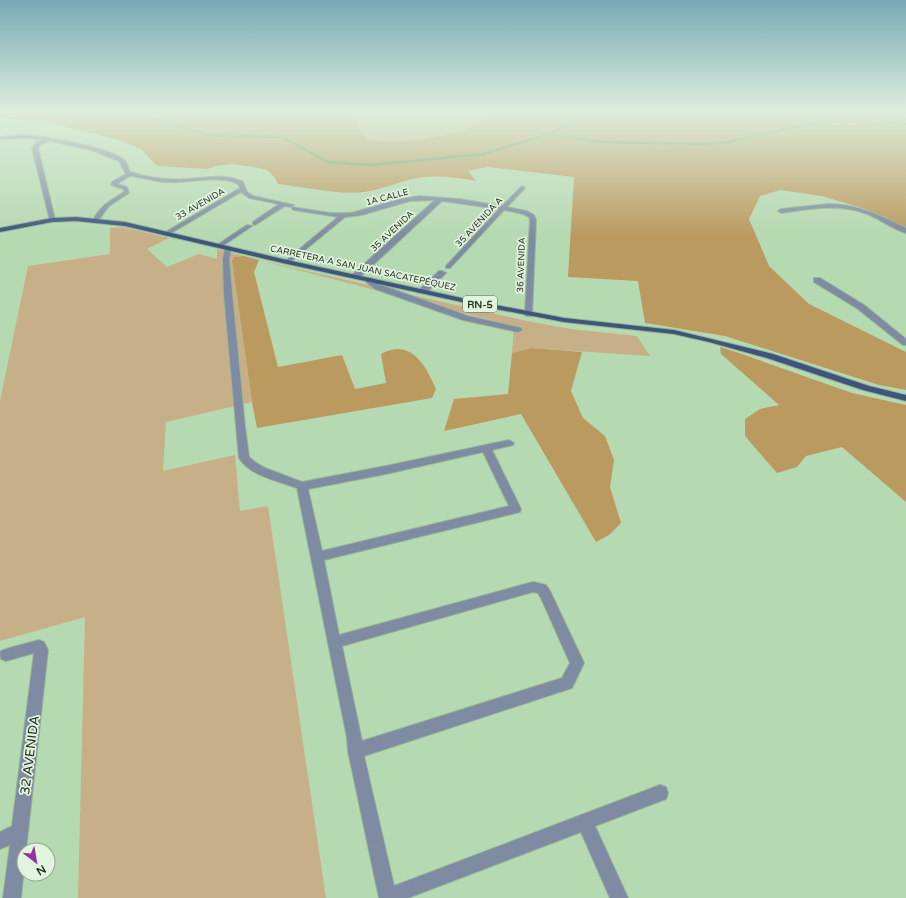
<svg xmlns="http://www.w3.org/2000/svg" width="906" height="898" font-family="'Varela Round',sans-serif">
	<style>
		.green { fill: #c7b087 }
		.forest { fill: #bb9a5f }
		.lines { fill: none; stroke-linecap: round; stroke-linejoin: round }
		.stream { stroke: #6e9b69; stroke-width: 2.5 }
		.minor-casing { stroke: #95b492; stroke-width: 2 }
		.major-casing { stroke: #95b492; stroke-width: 2 }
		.minor { fill: #7e8ba3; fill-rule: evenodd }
		.major { fill: #3d547d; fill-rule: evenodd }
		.labels { text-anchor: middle; stroke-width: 3.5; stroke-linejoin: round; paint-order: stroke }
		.far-street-label { font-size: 9px; fill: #253323; stroke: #e2f4df }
		.shield { fill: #e2f4df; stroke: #5e6d5b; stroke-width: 1 }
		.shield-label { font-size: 10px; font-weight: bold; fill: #253323 }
		.near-street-label { font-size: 13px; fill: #253323; stroke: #e2f4df }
	</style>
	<rect width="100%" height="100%" fill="#b5d9b1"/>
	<!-- green -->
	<g class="green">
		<path d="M349,110H499C472,136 402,146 366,139Z"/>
		<path d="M123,227L169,238L147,249L167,267L199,254L217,259V249L244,256L234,257L232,261L252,402L166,422L163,471L235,455L240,511L268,506L326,898H78L85,617L0,641V401L28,266L110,254V228Z"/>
		<path d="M259,260L527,321L571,329L637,336L650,356L531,348L512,353L514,326Z"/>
	</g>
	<!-- forest -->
	<g class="forest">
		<path d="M0,110H349L366,139C402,146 472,136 499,110H906V228L865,209L822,196L780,190L760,196L749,219L769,266L809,304L906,352V390L879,385L725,336L645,323L638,281L568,277L574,177L488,167L468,171L476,181C455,177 433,174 412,179C396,183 380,190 364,192C340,195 303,187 278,184L275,178L267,170L254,167L232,164L216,166L207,169L159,166L156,165L141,149L119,140L48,122L0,118Z"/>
		<path d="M244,256L259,260L254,272L278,367L342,355L355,389L386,383L381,354C411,337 426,366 436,389L432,398L257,428L252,402L232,261L234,257Z"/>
		<path d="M720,347L739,353L852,393L906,405V502L842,447L806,456L797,467L777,473L745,436V419L760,409L779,405L721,354Z"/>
		<path d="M531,348L582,352L571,391L583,418L605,436L614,460L610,487L621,523L609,535L596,542L521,414L444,431L454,399L508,394L512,353Z"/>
	</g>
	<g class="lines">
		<!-- stream -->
		<g class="stream">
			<path d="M129,110L206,135L282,137L328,162L371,165L483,154L549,134L597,110"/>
			<path d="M549,134L603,142L705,144L728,142L789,128L819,123L842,121L906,124"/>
		</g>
		<defs>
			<g id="minor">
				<path d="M21,135C42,135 107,147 123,159C127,162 128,167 130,172C148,178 167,180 185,179C205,178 225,173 243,182L247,192L253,196L294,205L291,207L285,206L255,225L253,224V222L279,204L249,198L241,192L166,236L163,234L164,233L240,188L238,184C219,174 187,184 164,182C157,182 135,176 131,176C126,177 121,182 117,184L127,187L129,193L109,206L98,221H94L93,220C102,204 110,201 124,192L123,189L111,185L112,182L126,174L119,161L91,150L50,141L41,144L38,148L55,220L50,221L32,148L37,142L44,140L26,138L0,139V137Z"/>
				<path d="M522,186L525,188L524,189L507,207L527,211L534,215L536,220L532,316H526L525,314L530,220L529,217L523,214L504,210L450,268H446V266L499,209L442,201L359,278H356L352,276L353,274L435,200L410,201L362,215L345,217L289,263L284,262L338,217L294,210L292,209V207L330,213H351L400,199L419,196L459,199L502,206Z"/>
				<path d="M828,204C857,204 880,215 906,228V233C892,229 880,219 867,214C839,203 810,209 781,213L778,211L781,209Z"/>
				<path d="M247,225L252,226L221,247H217V245Z"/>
				<path d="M228,246L231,248L229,260L232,294L245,427L249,457L255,462L265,468L302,482L386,466L509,440L514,443L513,445L492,450L521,509L520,512L324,560L339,635L533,582L546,585L550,591L584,663L572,688L364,756L394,886L660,785L666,787L668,793L666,799L595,826L628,898H610L581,832L408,898H379L348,751L347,738L297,488C278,481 250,476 239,458L224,294L223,260L225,248ZM483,452L509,506L322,551L308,489L386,474ZM533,592L538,593L541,598L570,663L562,678L362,741L342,646Z"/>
				<path d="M439,271H442L446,273L426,293H420V289Z"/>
				<path d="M366,278H372L381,285L468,316L521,328L522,330L518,332L463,320L375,289L366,282Z"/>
				<path d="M814,278H820L864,305L906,339V345H903L858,309L814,282Z"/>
				<path d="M39,640L44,642L48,650L26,850H24V867L21,898H3L10,845L0,849V832L12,826L34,653L6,661L1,659L0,653L1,651L6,649Z"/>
			</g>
			<path id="major" d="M76,217L125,222L287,260L480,302L564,318L674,330L773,354L869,386L906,395V401L863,390L767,358L709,342L674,334L564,322L480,306L287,264L125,226L76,221L52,222L0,232V228L52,218Z"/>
		</defs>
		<!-- minor casing -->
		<use href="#minor" class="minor-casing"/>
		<!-- major casing -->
		<use href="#major" class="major-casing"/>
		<!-- minor -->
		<use href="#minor" class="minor"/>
		<!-- major -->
		<use href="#major" class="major"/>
	</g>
	<!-- sky -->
	<linearGradient id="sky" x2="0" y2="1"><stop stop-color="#77aab5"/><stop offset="0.47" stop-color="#deeedc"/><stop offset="1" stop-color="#deeedc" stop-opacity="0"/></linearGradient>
	<rect width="906" height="236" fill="url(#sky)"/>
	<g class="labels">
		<!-- far-street labels -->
		<g class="far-street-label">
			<text transform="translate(387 197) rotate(-15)" y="3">1A CALLE</text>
			<text transform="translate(200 204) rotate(-30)" y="3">33 AVENIDA</text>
			<text transform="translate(479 222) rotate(-47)" y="3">35 AVENIDA A</text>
			<text transform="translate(392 231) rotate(-43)" y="3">35 AVENIDA</text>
			<text transform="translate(521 265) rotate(-88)" y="3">36 AVENIDA</text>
			<text transform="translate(363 268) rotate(12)" y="3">CARRETERA A SAN JUAN SACATEPÉQUEZ</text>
		</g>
		<!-- shield labels -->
		<rect class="shield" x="463" y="296" width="34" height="16" rx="3"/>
		<g class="shield-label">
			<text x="480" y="308">RN-5</text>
		</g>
		<!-- near-street labels -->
		<g class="near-street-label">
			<text transform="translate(29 755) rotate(-83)" y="5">32 AVENIDA</text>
		</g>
	</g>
	<!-- north arrow -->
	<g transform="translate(36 862) rotate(149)"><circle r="19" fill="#e2f4df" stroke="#96a794"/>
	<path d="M0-3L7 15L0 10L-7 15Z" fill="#90349f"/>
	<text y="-6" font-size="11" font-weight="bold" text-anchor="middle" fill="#253323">N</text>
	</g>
</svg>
